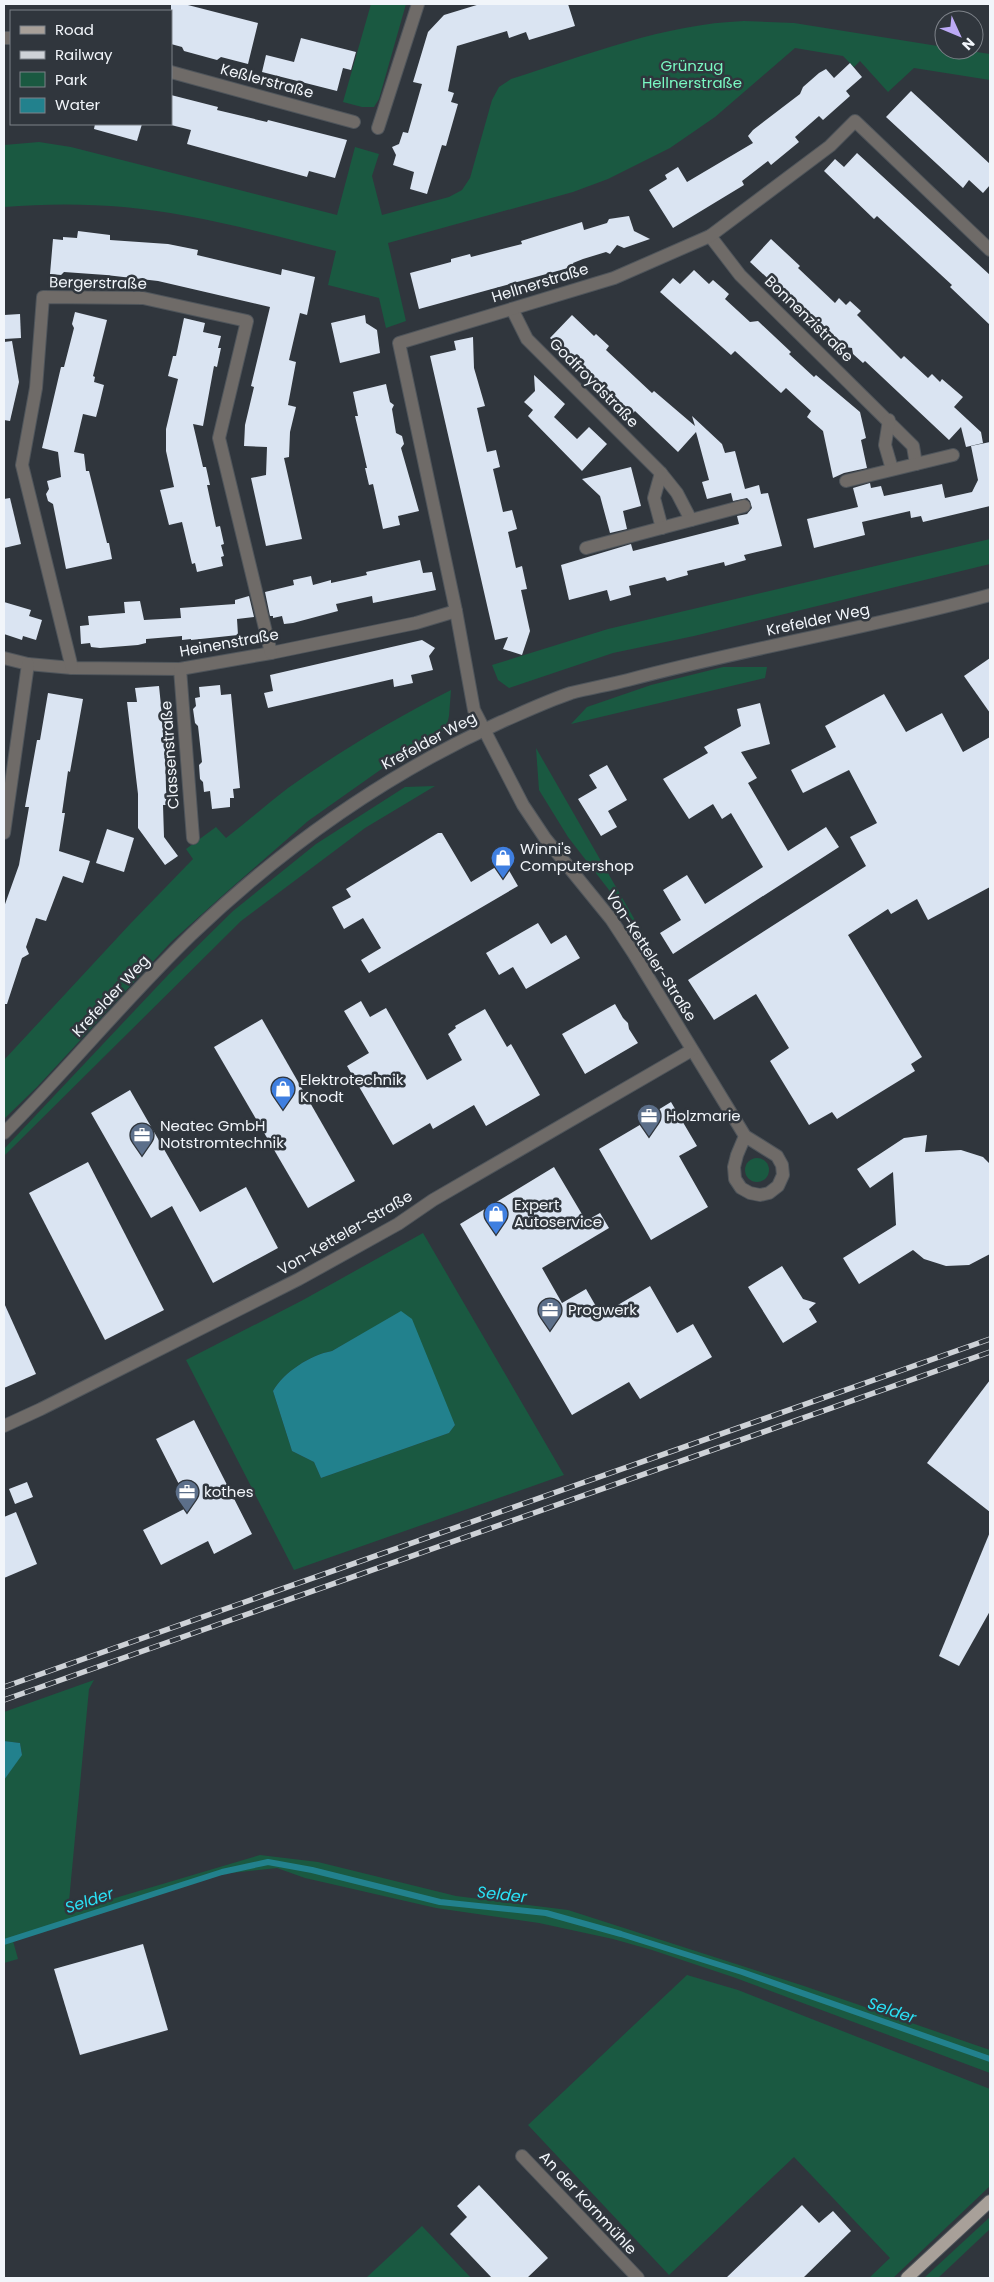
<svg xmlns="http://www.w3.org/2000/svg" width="994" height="2282" font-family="Poppins,sans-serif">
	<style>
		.green { fill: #1a5941; fill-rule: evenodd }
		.water { fill: #22818d }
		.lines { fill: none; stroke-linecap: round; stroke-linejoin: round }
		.stream { stroke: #22818d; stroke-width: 6 }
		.building { fill: #dae4f2 }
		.minor-casing { stroke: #4f555b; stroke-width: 14 }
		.major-casing { stroke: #4f555b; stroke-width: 14 }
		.minor { stroke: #6f6b68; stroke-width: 12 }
		.major { stroke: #a8a099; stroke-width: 12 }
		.rail-casing { stroke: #ced2d7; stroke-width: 5.5 }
		.rail { stroke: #30363d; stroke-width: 4; stroke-dasharray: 11; stroke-linecap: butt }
		.labels { text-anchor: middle; stroke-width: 5; stroke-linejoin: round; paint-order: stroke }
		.park-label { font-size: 15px; fill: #79f8c2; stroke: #30363d }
		.street-label { font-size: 15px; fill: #f1f5fa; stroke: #30363d }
		.poi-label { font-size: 15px; fill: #f1f5fa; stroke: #30363d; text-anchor: start }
		.water-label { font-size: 16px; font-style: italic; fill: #2ae2f7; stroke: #30363d }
	</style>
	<rect width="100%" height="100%" fill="#30363d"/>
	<!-- green -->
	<g class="green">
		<path d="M371,4H406L379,99L374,107H362L343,102Z"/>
		<path d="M744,21L794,23L944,47V50H963L990,54V80L914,68L888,92L860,61L854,67L843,56L795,48L715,117L670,148L608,179L573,192L388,243L406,321L386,328L379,298L328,285L336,251C287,239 237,225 187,216C127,204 64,202 4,207V145L39,142L71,147L337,215L355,147L379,154L372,176L382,215L449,197L462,190L470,178L492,100L499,87L511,79C587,55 664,24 744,21Z"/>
		<path d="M990,539V564L694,636L613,653L509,688L498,680L492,665L608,629Z"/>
		<path d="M723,667H767L765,678L571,724L587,707L651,685Z"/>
		<path d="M451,690L449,716L446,729L383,768L308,821L222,896L171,942L37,1087L4,1119V1060L131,923L193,859L186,849L216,827L226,838C247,822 267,804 288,788C340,751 394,719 451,690Z"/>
		<path d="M536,748L643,934L568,837L539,790Z"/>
		<path d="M435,786L365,828L241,921L4,1156V1149L169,974L233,911L316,844L405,787Z"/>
		<circle cx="757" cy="1170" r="12"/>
		<path d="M423,1233L564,1475L294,1570L186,1360L303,1300ZM401,1312L455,1425L449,1433L321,1478L314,1462L292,1451L273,1391C284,1372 310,1355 332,1351Z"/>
		<path d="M94,1680L89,1689L68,1912L260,1855L318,1862L456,1896L568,1910L804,1986L990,2050V2073L733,1977L652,1950L613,1939L539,1923L436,1908L305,1878L277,1868L222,1874L13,1941L18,1959L4,1963V1780L22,1754L20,1743L4,1741V1712Z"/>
		<path d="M687,1975L738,1990L990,2089V2186L893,2278H869L890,2258L794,2157L669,2275L528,2125Z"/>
		<path d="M990,2217V2229L938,2278H924Z"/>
		<path d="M422,2226L471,2278H366Z"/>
	</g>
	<!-- water -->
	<g class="water">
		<path d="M401,1311L412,1319L455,1425L449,1433L321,1478L314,1462L292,1451L273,1391C284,1372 310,1355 332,1351Z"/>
		<path d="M4,1741L20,1743L22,1755L4,1780Z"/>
	</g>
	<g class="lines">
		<!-- stream -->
		<path class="stream" d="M4,1942L222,1872L268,1862L312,1870L440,1902L546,1913L621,1934L742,1972L990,2059"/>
	</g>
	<!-- building -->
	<g class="building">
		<path d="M171,4H184L258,23L248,64L221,57L217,60L184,51L182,47L171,44Z"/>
		<path d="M480,4H568L575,26L529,40L526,32L509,38L507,31L457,46L448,91L454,93L451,102L458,104L446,146L442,145L427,194L410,189L414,172L393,165L396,155L392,147L399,144L403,132L408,133L422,84L413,82L428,32L444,15Z"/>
		<path d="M301,38L356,52L351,70L343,68L337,91L262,72L266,55L294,62Z"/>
		<path d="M850,63L862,77L846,91L850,96L823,120L819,116L795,137L799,142L771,165L768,161L742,181L744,185L673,228L649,190L667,179L665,175L678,167L687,182L753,143L748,136L753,130L800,94L803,87L819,73L826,69L834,78Z"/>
		<path d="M911,91L990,164V185L983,193L969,180L963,188L886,117Z"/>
		<path d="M171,95L218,107L217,110L267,122L268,120L347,140L335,178L309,171L307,177L187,144L191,130L171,125Z"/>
		<path d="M95,124H142L137,141L94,129Z"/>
		<path d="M857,153L990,275V325L950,287L952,285L877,216L874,219L824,171L835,159L844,167Z"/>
		<path d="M629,216L634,231L650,239L624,248L617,245L610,254L606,252L583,259L573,263L574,266L561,270L419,309L410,273L451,262V259L470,254L471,257L522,244L521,241L582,222L584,230L607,223L609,219Z"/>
		<path d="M78,231L110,235V240L168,244L198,250L197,255L281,275L282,269L315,277L307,315L300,313L289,360L296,362L288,405L296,407L290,432L289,457L284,458L302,539L266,546L251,478L266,475L267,447L244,446L245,425L254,387L251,386L270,307L158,281L106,275L64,272L61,275L50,274L53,239L63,240V237L77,238Z"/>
		<path d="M771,239L800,266L798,268L835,303L839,298L846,305L850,301L861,311L857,315L901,359L904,356L928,378L932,374L940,382L942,379L963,397L954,407L981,432L983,443L966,447L961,427L949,440L865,361L863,363L853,354L852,348L846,347L819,322L817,324L750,262Z"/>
		<path d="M694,270L709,284L713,280L729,294L725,299L750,322L758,321L791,352L789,354L814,377L816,375L860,412L866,438L861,440L867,468L844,473L833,478L823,431L807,417L811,411L786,388L781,393L735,351L731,355L660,292L673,278L680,284Z"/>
		<path d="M75,312L107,320L93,376L95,377L94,382L104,385L99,406L96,417L83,414L74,452L84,454L86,471H89L107,543H109L112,559L66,569L53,504L48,501L46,494L49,489L47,481L61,477L58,452L42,448L61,367H64L74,328L72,324Z"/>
		<path d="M20,314L21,338L4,339V315Z"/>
		<path d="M365,315L366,323L377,330L380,353L340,363L331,323Z"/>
		<path d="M572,315L594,336L596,334L609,346L606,350L652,393L654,391L695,426L692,416L722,444L725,453L735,451L745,489L759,485L761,494L768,493L782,546L744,555L746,560L725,566L724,562L687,571L688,575L677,578L667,581L665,577L629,586L631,595L610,601L607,590L569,600L561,565L631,544L633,551L739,524L737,516L747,514L752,508L750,501L747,498L733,501L731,493L707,499L702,482L709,480L696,432L678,452L635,411L631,415L550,338Z"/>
		<path d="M184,318L205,323L203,332L221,336L218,348H221L217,367L214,366L203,426L193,424L203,467H206L210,485H207L216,527L220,526L224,544L221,545L224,556L221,557L223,566L197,572L195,563L192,564L182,522L169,525L160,490L174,487L166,451V429L178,379L168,376L173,356H176Z"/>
		<path d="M473,337L474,368L485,406L477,408L487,452L496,450L500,467L493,469L503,512L512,510L517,529L508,532L516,568L522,566L527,589L521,590L530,631L522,655L503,649L508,637L495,640L430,356L456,350L454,341Z"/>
		<path d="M12,341L19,382L10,421L4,420V342Z"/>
		<path d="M534,375L565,404L554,417L577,439L589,427L607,444L582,471L528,416L533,410L524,402L535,391Z"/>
		<path d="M386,384L390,402L394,405L392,409L396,433L402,436L404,444L401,448L419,511L398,516L400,525L383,529L373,484L369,485L365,468H367L355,416H358L353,392Z"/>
		<path d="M990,442V506L923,522L921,516L911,518L910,511L862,522L865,535L814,548L807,519L858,507L853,488L870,483L871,488L881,486L884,496L942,484L945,498L972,492L978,480L971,446Z"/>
		<path d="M631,467L641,506L623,511L627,529L610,533L600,496L582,479Z"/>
		<path d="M10,498L21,544L4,548V499Z"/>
		<path d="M420,560L423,573L432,572L436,590L373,603L372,596L336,604L338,611L293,623L284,624L282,616L273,618V616H270L265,592L294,585L293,580L311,576L313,585L331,580V583L367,575L366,572Z"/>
		<path d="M249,596L254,617L237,619L238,635L191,640V639L182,640V636L146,639V643L138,645L100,648L91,647L90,643L81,644L80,626L89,625L88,616L125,613L124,602L140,601L144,620L181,618L180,608L235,604V600Z"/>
		<path d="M4,602L31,610L29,616L42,620L36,640L23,636L22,640L4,634Z"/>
		<path d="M422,640L435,648L429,656L433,670L411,675L413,683L394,687L393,679L268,708L264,693L273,691L270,675Z"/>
		<path d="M990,658V713L964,676Z"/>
		<path d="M220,685L221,695L231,694L240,788L233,789L234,798H230V807L212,809L210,791L204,792L203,782L200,779L199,765L202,762L198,726L195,723L193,709L196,706L195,698L200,697L199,687Z"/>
		<path d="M159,686L165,745L166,788L167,805H163L164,837L178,856L165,865L138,828V794L127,702H137L135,688Z"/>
		<path d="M48,693L83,699L70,772L68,771L62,813H65L59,851L90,861L83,883L63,876L46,921L36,918L26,947L29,954L22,958L7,1004H4V907L19,865L29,807H25L37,740H40Z"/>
		<path d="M884,694L906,732L942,713L963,752L990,737V887L928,920L917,899L891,914L888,909L848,935L922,1057L911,1064L915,1071L837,1119L832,1112L809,1125L770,1061L789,1048L756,994L714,1020L688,980L866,866L850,837L877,823L849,770L803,793L791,770L836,747L825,726Z"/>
		<path d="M760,703L770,744L741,752L757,778L748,783L788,851L826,827L839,847L673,954L660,933L681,920L663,890L687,875L705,904L763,867L731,813L722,819L713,804L689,819L663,779L708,753L704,747L741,726L737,709Z"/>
		<path d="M607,765L627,800L608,811L617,827L601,836L578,799L597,788L589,775Z"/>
		<path d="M107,829L134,838L124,872L96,863Z"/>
		<path d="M438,833H442L471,882L504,862L518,886L369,973L361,960L381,948L363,918L344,929L332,907L351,897L346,889Z"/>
		<path d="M538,923L551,944L566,935L580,958L526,989L513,967L499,975L486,953Z"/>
		<path d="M361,1001L370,1017L386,1008L427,1080L462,1060L448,1034L456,1028L455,1026L485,1009L507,1047L511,1044L540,1095L486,1126L474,1105L433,1129L430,1123L393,1145L347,1066L369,1053L344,1011Z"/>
		<path d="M615,1004L623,1018L628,1023L629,1029L638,1043L585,1074L562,1034Z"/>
		<path d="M262,1019L355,1181L308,1208L214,1047Z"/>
		<path d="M130,1090L200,1212L246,1187L278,1248L213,1283L172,1206L151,1218L91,1113Z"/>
		<path d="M671,1102L697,1146L679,1156L708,1207L651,1240L599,1149L655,1116L653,1113Z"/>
		<path d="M927,1135L925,1152L961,1150L983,1157L990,1164V1254L969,1265L946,1266L924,1259L913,1250L859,1284L843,1258L896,1225L893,1172L870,1188L857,1169L904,1138Z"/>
		<path d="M88,1162L164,1310L105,1340L29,1193Z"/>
		<path d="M554,1167L586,1221L600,1213L609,1228L542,1268L562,1303L586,1289L601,1315L650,1286L677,1333L693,1324L712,1357L640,1399L629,1382L572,1415L460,1224Z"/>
		<path d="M782,1266L803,1299L816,1303L809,1309L817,1322L783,1343L748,1287Z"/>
		<path d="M4,1303L36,1374L4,1388Z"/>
		<path d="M990,1380V1512L927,1463Z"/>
		<path d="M194,1420L252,1534L214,1554L208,1541L161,1565L143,1530L190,1506L156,1439Z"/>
		<path d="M27,1482L33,1497L15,1504L9,1489Z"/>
		<path d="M16,1512L37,1564L4,1578V1517Z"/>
		<path d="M990,1532V1611L959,1666L939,1656Z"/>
		<path d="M143,1944L168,2030L80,2055L54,1969Z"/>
		<path d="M479,2185L548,2258L527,2278H492L450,2234L467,2217L457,2206Z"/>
		<path d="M802,2205L819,2223L833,2211L851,2231L803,2278H726Z"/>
	</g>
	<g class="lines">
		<defs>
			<g id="minor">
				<path d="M4,38H11"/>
				<path d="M171,72L354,122"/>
				<path d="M378,128L418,4"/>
				<path d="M710,236L740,275L913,446L916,464"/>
				<path d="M512,309L527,339L661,473L677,493L691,520"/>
				<path d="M889,420L885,445L892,469"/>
				<path d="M661,473L654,498L662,528"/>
				<path d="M846,481L953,455"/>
				<path d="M586,548L744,506"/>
				<path d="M4,658L28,664L72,668L180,669L271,653L416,623L456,611"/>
				<path d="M72,668L22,465L36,388L43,297L143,298L247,321L219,438L271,653"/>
				<path d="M180,669L193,838"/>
				<path d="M4,833L28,664"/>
				<path d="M4,1133C68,1069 126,998 191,935C283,847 386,774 501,722C524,712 547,701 571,693C590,688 609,685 628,680C748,648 870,628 990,595"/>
				<path d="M745,1136L737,1155L734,1167L735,1179L741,1188L750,1193L760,1195L769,1193L778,1186L783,1175L782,1165L777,1156L745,1136L634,954L611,919L545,838L523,805L474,710L456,611L399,343L614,278L710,236L830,146L855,121L990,250"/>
				<path d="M4,1426L41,1409L299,1279L398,1224L433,1200L692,1050"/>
				<path d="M522,2156L638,2278"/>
			</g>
			<path id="major" d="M907,2278L990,2201"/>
		</defs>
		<!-- minor casing -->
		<use href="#minor" class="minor-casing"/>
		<!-- major casing -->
		<use href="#major" class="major-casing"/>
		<!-- minor -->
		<use href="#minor" class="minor"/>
		<!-- major -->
		<use href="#major" class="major"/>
		<defs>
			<g id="rail">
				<path d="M4,1687L990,1339"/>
				<path d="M4,1700L990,1352"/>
			</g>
		</defs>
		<!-- rail casing -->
		<use href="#rail" class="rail-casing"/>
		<!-- rail -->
		<use href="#rail" class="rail"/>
	</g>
	<!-- icons -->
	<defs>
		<symbol id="shop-pin" viewBox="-11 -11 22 30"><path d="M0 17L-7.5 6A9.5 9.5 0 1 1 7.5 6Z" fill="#3f7fe0" stroke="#30363d"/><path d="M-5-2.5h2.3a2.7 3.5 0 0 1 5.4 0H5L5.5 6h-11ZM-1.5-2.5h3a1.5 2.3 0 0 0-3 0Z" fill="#fff"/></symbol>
		<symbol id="office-pin" viewBox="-11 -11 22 30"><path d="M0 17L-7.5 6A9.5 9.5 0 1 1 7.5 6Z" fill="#5c6f8a" stroke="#30363d"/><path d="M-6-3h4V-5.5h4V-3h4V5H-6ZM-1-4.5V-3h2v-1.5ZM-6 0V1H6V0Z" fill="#fff"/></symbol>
	</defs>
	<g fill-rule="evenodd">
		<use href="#shop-pin" x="489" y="844" width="28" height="38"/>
		<use href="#shop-pin" x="269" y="1075" width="28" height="38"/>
		<use href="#office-pin" x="635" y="1102" width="28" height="38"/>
		<use href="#office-pin" x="128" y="1121" width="28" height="38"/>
		<use href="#shop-pin" x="482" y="1200" width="28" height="38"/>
		<use href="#office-pin" x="536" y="1296" width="28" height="38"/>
		<use href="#office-pin" x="173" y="1478" width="28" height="38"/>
	</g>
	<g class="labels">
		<!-- park labels -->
		<g class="park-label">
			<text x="692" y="71">Grünzug<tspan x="692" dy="17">Hellnerstraße</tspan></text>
		</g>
		<!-- street labels -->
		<g class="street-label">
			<text transform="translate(267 81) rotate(15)" y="5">Keßlerstraße</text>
			<text transform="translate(98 283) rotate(1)" y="5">Bergerstraße</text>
			<text transform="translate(540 283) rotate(-17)" y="5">Hellnerstraße</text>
			<text transform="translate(809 319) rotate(44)" y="5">Bonnenzistraße</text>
			<text transform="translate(594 383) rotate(45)" y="5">Godfroydstraße</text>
			<text transform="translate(818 620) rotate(-12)" y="5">Krefelder Weg</text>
			<text transform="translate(229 643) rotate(-10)" y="5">Heinenstraße</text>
			<text transform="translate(429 741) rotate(-28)" y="5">Krefelder Weg</text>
			<text transform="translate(170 755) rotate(-94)" y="5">Classenstraße</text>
			<text transform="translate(651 956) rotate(57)" y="5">Von-Ketteler-Straße</text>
			<text transform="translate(111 996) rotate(-47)" y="5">Krefelder Weg</text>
			<text transform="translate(345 1233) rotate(-30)" y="5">Von-Ketteler-Straße</text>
			<text transform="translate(588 2203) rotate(47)" y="5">An der Kornmühle</text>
		</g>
		<!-- poi labels -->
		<g class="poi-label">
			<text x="520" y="854">Winni's<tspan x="520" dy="17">Computershop</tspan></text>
			<text x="300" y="1085">Elektrotechnik<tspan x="300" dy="17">Knodt</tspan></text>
			<text x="666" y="1121">Holzmarie</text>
			<text x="160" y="1131">Neatec GmbH<tspan x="160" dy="17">Notstromtechnik</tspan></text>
			<text x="514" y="1210">Expert<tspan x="514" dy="17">Autoservice</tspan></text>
			<text x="568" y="1315">Progwerk</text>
			<text x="204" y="1497">kothes</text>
		</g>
		<!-- water labels -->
		<g class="water-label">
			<text transform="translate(502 1894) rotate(6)" y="6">Selder</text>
			<text transform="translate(89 1900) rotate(-18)" y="6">Selder</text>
			<text transform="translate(892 2010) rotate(19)" y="6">Selder</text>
		</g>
	</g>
	<!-- border -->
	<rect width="994" height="2282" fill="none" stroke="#f1f5fa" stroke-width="10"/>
	<!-- legend -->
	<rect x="10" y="10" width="162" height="115" fill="#30363d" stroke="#7d8289"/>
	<rect x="20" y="26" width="25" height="8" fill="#a8a099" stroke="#7d8289"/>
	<text x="55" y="35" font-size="15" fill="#f1f5fa">Road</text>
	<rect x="20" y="51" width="25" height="8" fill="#ced2d7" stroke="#7d8289"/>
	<text x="55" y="60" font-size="15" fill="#f1f5fa">Railway</text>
	<rect x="20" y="72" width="25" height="15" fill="#1a5941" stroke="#7d8289"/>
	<text x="55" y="85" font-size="15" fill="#f1f5fa">Park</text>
	<rect x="20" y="98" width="25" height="15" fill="#22818d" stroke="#7d8289"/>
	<text x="55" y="110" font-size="15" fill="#f1f5fa">Water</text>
	<!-- north arrow -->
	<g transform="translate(959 35) rotate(134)"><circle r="24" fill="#30363d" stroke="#7d8289"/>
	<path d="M0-4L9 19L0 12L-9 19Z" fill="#bcaaf6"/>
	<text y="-8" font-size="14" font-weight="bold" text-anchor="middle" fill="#f1f5fa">N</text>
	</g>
</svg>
